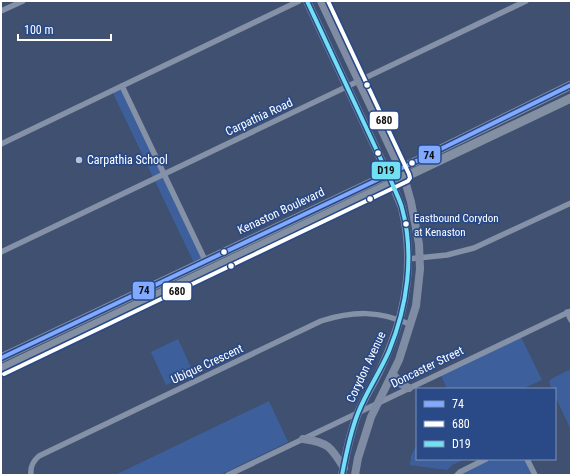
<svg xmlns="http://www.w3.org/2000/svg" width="572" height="476" font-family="'Roboto Condensed',sans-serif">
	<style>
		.green { fill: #3d609c }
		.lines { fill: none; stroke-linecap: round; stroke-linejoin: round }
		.street { stroke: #8591a7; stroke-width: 5.5 }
		.secondary { stroke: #808ca3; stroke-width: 8 }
		.primary { stroke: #8390a4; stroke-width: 9 }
		.bus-1-casing { stroke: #294987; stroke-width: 7 }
		.bus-2-casing { stroke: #294987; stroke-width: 7 }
		.bus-3-casing { stroke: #294987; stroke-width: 7 }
		.bus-1 { stroke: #80a9ff; stroke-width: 4 }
		.bus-2 { stroke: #fff; stroke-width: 4 }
		.bus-3 { stroke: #73dff2; stroke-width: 4 }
		.bus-dot { fill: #fff; stroke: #294987; stroke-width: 1.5 }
		.poi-dot { fill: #bcc2cd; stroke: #294987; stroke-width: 1.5 }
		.labels { text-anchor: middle; stroke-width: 3.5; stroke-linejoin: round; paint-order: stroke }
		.bus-label { font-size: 11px; fill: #fff; stroke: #294987; text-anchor: start }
		.street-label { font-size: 12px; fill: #fff; stroke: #294987 }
		.poi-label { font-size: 12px; fill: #fff; stroke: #294987; text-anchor: start }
		.line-badge { stroke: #294987; stroke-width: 1.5 }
		.pale-badge-label { font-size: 11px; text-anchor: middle; font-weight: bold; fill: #111 }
	</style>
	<rect width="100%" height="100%" fill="#3f5071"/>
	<!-- green -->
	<g class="green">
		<path d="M122,86L205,260L195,265L112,91Z"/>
		<path d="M520,335L542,380L522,389H447L440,373Z"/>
		<path d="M178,339L193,372L166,385L151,352Z"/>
		<path d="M571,369V430L555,396V389H552L549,382L551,379Z"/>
		<path d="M269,401L288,442L220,475H115Z"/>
		<path d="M417,444V459H465L452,465L447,470L410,465L411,456Z"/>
		<path d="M486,459H527L535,475H457Z"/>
	</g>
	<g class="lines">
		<!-- street -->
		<g class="street">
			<path d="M1,11L23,1"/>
			<path d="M122,86L205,260"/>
			<path d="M1,144L299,1"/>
			<path d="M1,252L526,1"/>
			<path d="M408,259L447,255L474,248L571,203"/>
			<path d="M567,312L571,320"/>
			<path d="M527,459L535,475"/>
			<path d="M31,475C30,467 33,461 39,456L321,321C353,311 380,310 411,325"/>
			<path d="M228,475L571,311"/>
			<path d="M457,475L460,472L486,459"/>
		</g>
		<!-- secondary -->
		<g class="secondary">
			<path d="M307,1L392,183C395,191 399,200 402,208C416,265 405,319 380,370C373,385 364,398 358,413C350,433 346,454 342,475"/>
			<path d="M321,1L404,177L411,202L419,244L420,269L416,306L399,360L371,417L358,458L355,475"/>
			<path d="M393,374L401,384L409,388"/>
			<path d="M303,439C328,442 331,447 344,468"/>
		</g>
		<!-- primary -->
		<g class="primary">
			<path d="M1,358L400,169L571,85"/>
			<path d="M1,369L571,98"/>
		</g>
		<defs>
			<path id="bus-1" d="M1,358L400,169L571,85"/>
			<path id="bus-2" d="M4,374L408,181L410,178L409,174L328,1"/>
			<path id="bus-3" d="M307,1L392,183C395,191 400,200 402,208C415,255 407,307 389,351C380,372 366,392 358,413C350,433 346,454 342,475"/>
		</defs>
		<!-- bus-1 casing -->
		<use href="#bus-1" class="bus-1-casing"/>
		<!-- bus-2 casing -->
		<use href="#bus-2" class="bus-2-casing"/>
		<!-- bus-3 casing -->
		<use href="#bus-3" class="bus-3-casing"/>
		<!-- bus-1 -->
		<use href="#bus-1" class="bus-1"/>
		<!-- bus-2 -->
		<use href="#bus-2" class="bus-2"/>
		<!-- bus-3 -->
		<use href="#bus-3" class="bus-3"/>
	</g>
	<!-- markers -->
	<g class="bus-dot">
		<circle cx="367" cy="85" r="3.5"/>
		<circle cx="378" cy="153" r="3.5"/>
		<circle cx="412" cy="163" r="3.5"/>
		<circle cx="370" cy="199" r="3.5"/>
		<circle cx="406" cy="224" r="3.5"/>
		<circle cx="224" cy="252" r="3.5"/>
		<circle cx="231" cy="266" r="3.5"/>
	</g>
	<circle class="poi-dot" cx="79" cy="160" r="4"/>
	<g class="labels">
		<!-- bus labels -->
		<g class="bus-label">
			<text x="414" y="222">Eastbound Corydon<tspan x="414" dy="14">at Kenaston</tspan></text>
		</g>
		<!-- street labels -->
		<g class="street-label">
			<text transform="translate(259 117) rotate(-25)" y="4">Carpathia Road</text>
			<text transform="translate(281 211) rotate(-25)" y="4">Kenaston Boulevard</text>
			<text transform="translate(207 364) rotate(-25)" y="4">Ubique Crescent</text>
			<text transform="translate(366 367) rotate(-65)" y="4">Corydon Avenue</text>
			<text transform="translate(427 367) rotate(-26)" y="4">Doncaster Street</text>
		</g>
		<!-- poi labels -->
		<g class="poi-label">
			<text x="87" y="164">Carpathia School</text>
		</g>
	</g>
	<g class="line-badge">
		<rect x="369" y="111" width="30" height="19" rx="4" fill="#fff"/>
		<rect x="418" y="145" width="23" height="19" rx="4" fill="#80a9ff"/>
		<rect x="371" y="161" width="30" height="19" rx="4" fill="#73dff2"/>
		<rect x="132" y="281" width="23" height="19" rx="4" fill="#80a9ff"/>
		<rect x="162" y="282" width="30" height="19" rx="4" fill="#fff"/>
	</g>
	<g class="pale-badge-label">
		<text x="384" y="124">680</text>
		<text x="429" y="159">74</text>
		<text x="386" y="174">D19</text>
		<text x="144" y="294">74</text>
		<text x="177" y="295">680</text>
	</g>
	<!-- border -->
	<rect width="572" height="476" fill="none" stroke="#ffffff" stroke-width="4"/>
	<!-- legend -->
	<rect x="416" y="388" width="140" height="72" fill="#294987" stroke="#7f92b7"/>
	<rect x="424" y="401" width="20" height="6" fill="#80a9ff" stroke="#7f92b7"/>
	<text x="452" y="408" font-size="12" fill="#ffffff">74</text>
	<rect x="424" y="421" width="20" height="6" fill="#ffffff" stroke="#7f92b7"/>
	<text x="452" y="428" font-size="12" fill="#ffffff">680</text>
	<rect x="424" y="441" width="20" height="6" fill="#73dff2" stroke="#7f92b7"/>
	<text x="452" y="448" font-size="12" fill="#ffffff">D19</text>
	<!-- scale -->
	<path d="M18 34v6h93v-6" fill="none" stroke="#ffffff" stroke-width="2"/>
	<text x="24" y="34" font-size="12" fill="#ffffff" stroke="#294987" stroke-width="3" paint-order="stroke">100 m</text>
</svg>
